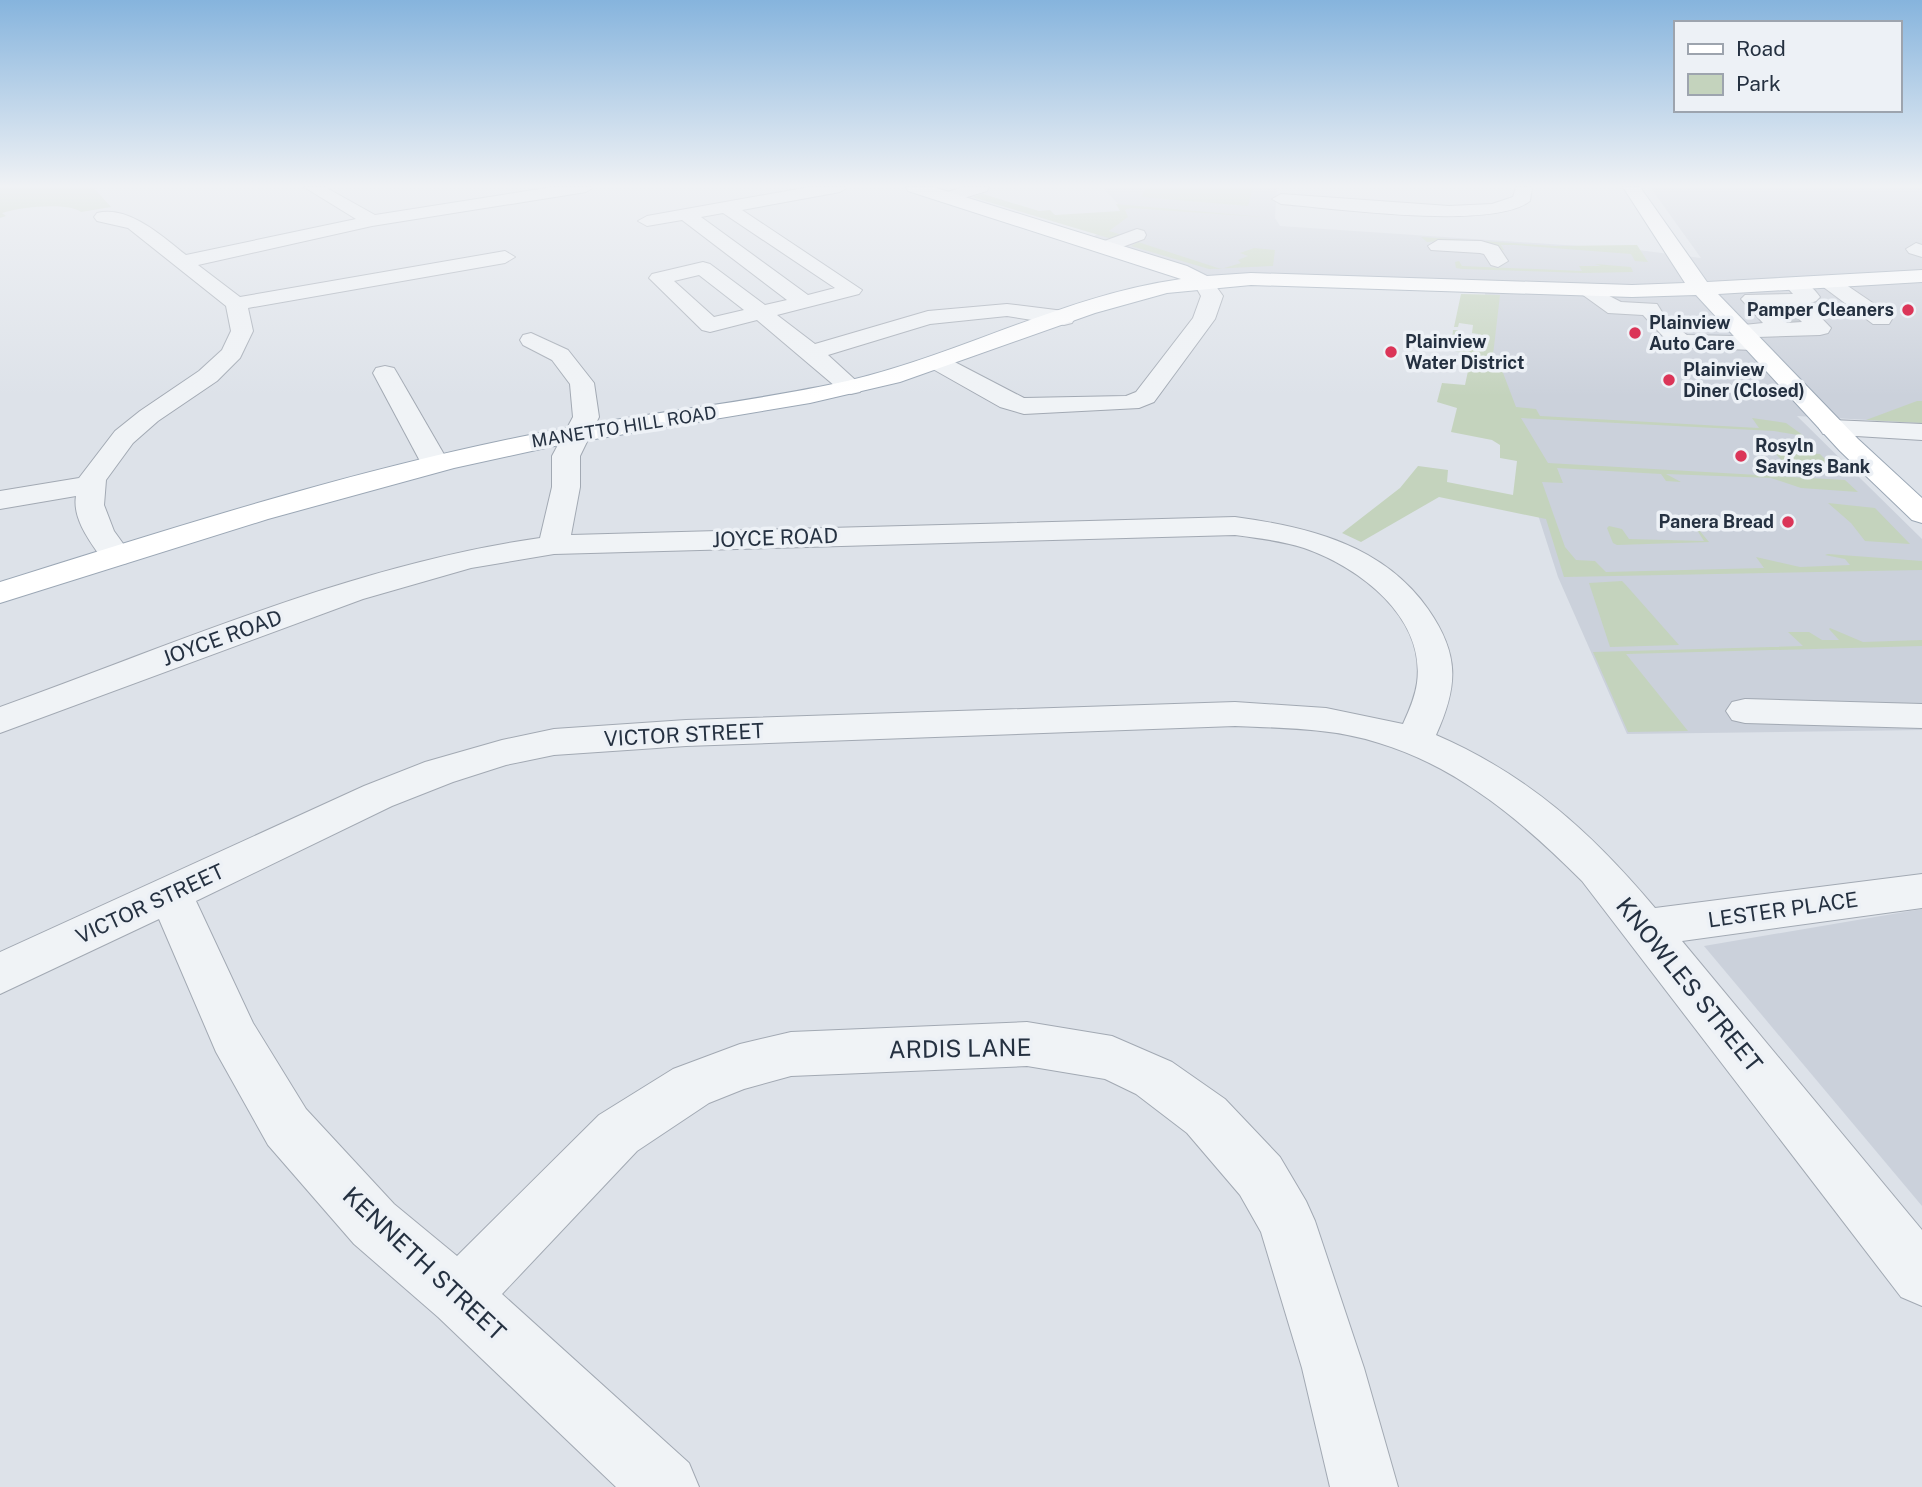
<svg xmlns="http://www.w3.org/2000/svg" width="1922" height="1487" font-family="'Public Sans',sans-serif">
	<style>
		.built { fill: #cbd1db }
		.green { fill: #c4d3bd }
		.lines { fill: none; stroke-linecap: round; stroke-linejoin: round }
		.minor-tunnel { stroke: #b8bfc7; stroke-width: 24; stroke-dasharray: 24 12; stroke-linecap: butt }
		.minor-casing { stroke: #a2a9b3; stroke-width: 2 }
		.major-casing { stroke: #9ba7b5; stroke-width: 2 }
		.minor { fill: #f0f3f6; fill-rule: evenodd }
		.major { fill: #fff; fill-rule: evenodd }
		.poi-dot { fill: #db3558; stroke: #edf1f6; stroke-width: 2.5 }
		.labels { text-anchor: middle; stroke-width: 7; stroke-linejoin: round; paint-order: stroke }
		.far-poi-label { font-size: 18px; font-weight: bold; fill: #253141; stroke: #edf1f6; text-anchor: start }
		.far-street-label { font-size: 18px; fill: #253141; stroke: #edf1f6 }
		.street-label { font-size: 21px; fill: #253141; stroke: #edf1f6 }
		.near-street-label { font-size: 24px; fill: #253141; stroke: #edf1f6 }
	</style>
	<rect width="100%" height="100%" fill="#dde2e9"/>
	<!-- built -->
	<g class="built">
		<path d="M1102,187H1277L1275,218L1280,226L1638,250L1701,258L1650,187H1922V423L1797,416L1922,539V730L1627,734L1558,577L1486,353L1485,293L1233,283L1091,238L1125,217L1118,204Z"/>
		<path d="M1922,909V1206L1704,946Z"/>
	</g>
	<!-- green -->
	<g class="green">
		<path d="M0,187H93L111,207L81,212C67,202 20,207 2,213L6,216L0,218Z"/>
		<path d="M1147,187H1253L1248,206L1141,197Z"/>
		<path d="M983,194L1039,211L1050,210L1055,215L1120,211L1116,204L1274,218L1131,208L1125,210L1128,217L1109,231L1122,235L1112,239L972,197Z"/>
		<path d="M1421,237L1555,246L1637,245L1648,262L1635,261L1631,254L1515,245H1501L1504,250H1499L1445,241L1427,242Z"/>
		<path d="M1138,242L1221,269L1241,263L1238,260L1248,256L1240,253L1254,248L1275,250L1273,266L1209,269L1131,246Z"/>
		<path d="M1459,261L1462,266L1582,271L1579,266H1601L1595,264L1631,267L1633,272L1583,273L1462,269L1456,268L1455,262Z"/>
		<path d="M1461,294L1500,295L1493,355L1497,357L1516,407L1536,409L1540,416L1759,428L1752,418L1786,423L1804,436L1774,431L1521,418L1548,463L1845,480L1858,492L1801,488L1771,478L1666,474L1681,482L1666,481L1661,474L1557,468L1563,483L1542,482L1565,547L1576,560L1595,561L1606,572L1764,568L1756,557L1800,567L1850,565L1845,559L1825,555L1828,554L1922,561V570L1564,577L1546,519L1439,497L1361,542L1342,533L1400,488L1418,466L1448,470L1447,482L1513,495L1517,461L1500,458V445L1492,440L1451,432L1457,408L1437,402L1442,383L1465,385L1471,357L1451,349L1453,330H1458L1457,334L1478,337V334L1472,333L1473,325L1459,323L1458,327H1454Z"/>
		<path d="M1917,401H1922V423L1866,420Z"/>
		<path d="M1773,451L1820,454L1834,468L1790,469Z"/>
		<path d="M1828,503L1875,508L1910,544L1865,541L1851,523Z"/>
		<path d="M1609,526L1622,529L1629,539L1704,541L1697,530H1699L1709,542L1617,545L1613,543L1607,528Z"/>
		<path d="M1622,581L1625,584L1679,645L1610,647L1589,583Z"/>
		<path d="M1830,628L1863,642L1922,640V646L1626,654L1688,731L1628,732L1593,652L1803,646L1788,632H1809L1822,640H1839L1829,629Z"/>
	</g>
	<g class="lines">
		<!-- minor-tunnel -->
		<path class="minor-tunnel" d="M1776,317L1800,318"/>
		<defs>
			<g id="minor">
				<path d="M304,187H325L375,215L552,187H594L586,192L372,226L198,265L240,297L505,251L515,257L505,263L248,308L253,331L240,358L217,381L158,421L133,443L106,480L104,505L114,531L132,556L127,563L116,565L105,563C92,544 72,520 76,496L0,509V491L79,478L115,431L140,411L199,371L222,350L231,331L226,306L128,228L97,221L94,217L97,213C129,205 163,237 186,255L356,219Z"/>
				<path d="M809,187H848L840,192L742,210L862,290L859,294L777,315L815,344L928,311L1007,304L1064,311L1072,313L1075,318L1072,323L1064,325L1007,316L930,324L828,355L863,387L860,392L851,394L842,392L757,320L710,332L702,330L649,278L652,274L703,262L710,264L765,305L787,300L682,220L647,226L638,221L647,216ZM723,213L835,288L808,295L701,217ZM699,275L744,310L714,317L674,281Z"/>
				<path d="M963,187H989L987,191L947,203L938,198L941,194Z"/>
				<path d="M1516,187H1532L1530,201C1492,231 1333,208 1281,204L1272,199L1281,194L1449,206L1492,204L1513,197Z"/>
				<path d="M1137,229L1144,231L1146,235L1144,239L1106,253L1096,247L1099,243Z"/>
				<path d="M1438,240L1481,241L1498,246L1508,261L1498,267L1491,265L1484,254L1480,253L1431,250L1428,246Z"/>
				<path d="M1916,243L1922,245V257L1909,253L1906,249Z"/>
				<path d="M1203,276L1210,278L1223,296L1215,319L1154,402L1139,408L1024,414L1000,407L931,368L927,363L931,358H947L1024,398L1126,396L1136,392L1193,318L1201,296L1193,282L1196,278Z"/>
				<path d="M1829,276L1836,278L1889,314L1892,319L1889,324H1873L1822,286L1819,282L1822,278Z"/>
				<path d="M1794,278C1804,280 1814,288 1820,297L1816,301L1808,304L1831,328L1828,333L1820,335L1757,337L1764,343L1761,348L1753,350L1673,347L1643,315L1608,313L1576,290L1579,286L1586,284L1621,302L1657,304L1667,320L1687,335L1735,336L1731,331L1734,326L1763,323L1741,299L1745,295L1793,294L1784,284L1787,280ZM1771,306H1786L1802,322L1787,323Z"/>
				<path d="M531,333L568,350L594,383L599,417L580,456V487L571,535L1235,517C1309,527 1383,545 1428,609C1460,655 1458,686 1436,735C1528,775 1591,832 1655,908L1922,874V908L1682,941L1922,1230V1306L1901,1297L1582,881C1524,823 1459,767 1379,743C1333,728 1283,728 1235,726L686,746L554,755L506,765L453,782L392,806L196,901L253,1023L306,1109L394,1204L457,1256L599,1115L673,1069L740,1044L791,1032L1027,1022L1112,1036L1172,1062L1225,1099L1280,1157L1306,1201L1315,1221L1364,1368L1398,1487H1330L1302,1368L1261,1232L1240,1195L1187,1133L1136,1094L1105,1079L1027,1066L791,1076L744,1089L709,1103L637,1151L502,1294L689,1463L699,1487H616L438,1317L354,1244L268,1145L216,1052L159,919L0,994V952L364,786L425,762L502,740L554,729L686,720L1235,702L1326,708L1403,724C1409,711 1415,697 1417,683C1426,617 1359,567 1304,548C1282,541 1258,538 1235,535L554,554L471,568L363,599L0,733V707C175,644 355,564 540,538L552,487V456L573,417L570,384L552,360L523,345L520,340L523,335Z"/>
				<path d="M385,366L394,368L397,373L449,463L445,469L435,471L425,469L421,463L373,373L376,368Z"/>
				<path d="M1832,420L1922,424V440L1823,434L1819,428L1823,422Z"/>
				<path d="M1745,699L1922,704V728L1745,723L1732,720L1726,711L1732,702Z"/>
			</g>
			<path id="major" d="M906,187H933L1187,266L1207,276L1251,273L1632,285L1685,283L1623,187H1640L1707,282L1922,270V282L1718,294L1858,439L1922,498V523L1912,520L1840,451L1696,295L1632,297L1251,285L1167,293L1095,313L900,382L810,403L559,445L454,468L268,519L0,603V582C172,528 344,473 520,437C628,414 739,405 847,381C960,355 1065,295 1181,279L908,191Z"/>
		</defs>
		<!-- minor casing -->
		<use href="#minor" class="minor-casing"/>
		<!-- major casing -->
		<use href="#major" class="major-casing"/>
		<!-- minor -->
		<use href="#minor" class="minor"/>
		<!-- major -->
		<use href="#major" class="major"/>
	</g>
	<!-- sky -->
	<linearGradient id="sky" x2="0" y2="1"><stop stop-color="#86b4dd"/><stop offset="0.47" stop-color="#f0f2f5"/><stop offset="1" stop-color="#f0f2f5" stop-opacity="0"/></linearGradient>
	<rect width="1922" height="396" fill="url(#sky)"/>
	<!-- markers -->
	<g class="poi-dot">
		<circle cx="1908" cy="310" r="7"/>
		<circle cx="1635" cy="333" r="7"/>
		<circle cx="1391" cy="352" r="7"/>
		<circle cx="1669" cy="380" r="7"/>
		<circle cx="1741" cy="456" r="7"/>
		<circle cx="1788" cy="522" r="7"/>
	</g>
	<g class="labels">
		<!-- far-poi labels -->
		<g class="far-poi-label">
			<text x="1894" y="316" text-anchor="end">Pamper Cleaners</text>
			<text x="1649" y="329">Plainview<tspan x="1649" dy="21">Auto Care</tspan></text>
			<text x="1405" y="348">Plainview<tspan x="1405" dy="21">Water District</tspan></text>
			<text x="1683" y="376">Plainview<tspan x="1683" dy="21">Diner (Closed)</tspan></text>
			<text x="1755" y="452">Rosyln<tspan x="1755" dy="21">Savings Bank</tspan></text>
			<text x="1774" y="528" text-anchor="end">Panera Bread</text>
		</g>
		<!-- far-street labels -->
		<g class="far-street-label">
			<text transform="translate(624 427) rotate(-9)" y="6">MANETTO HILL ROAD</text>
		</g>
		<!-- street labels -->
		<g class="street-label">
			<text transform="translate(775 538) rotate(-2)" y="7">JOYCE ROAD</text>
			<text transform="translate(222 638) rotate(-20)" y="7">JOYCE ROAD</text>
			<text transform="translate(684 735) rotate(-3)" y="7">VICTOR STREET</text>
			<text transform="translate(150 904) rotate(-25)" y="7">VICTOR STREET</text>
			<text transform="translate(1783 910) rotate(-8)" y="7">LESTER PLACE</text>
		</g>
		<!-- near-street labels -->
		<g class="near-street-label">
			<text transform="translate(1689 985) rotate(51)" y="8">KNOWLES STREET</text>
			<text transform="translate(960 1049) rotate(-1)" y="8">ARDIS LANE</text>
			<text transform="translate(424 1264) rotate(43)" y="8">KENNETH STREET</text>
		</g>
	</g>
	<!-- legend -->
	<rect x="1674" y="21" width="228" height="91" fill="#edf1f6" stroke="#9da4ae" stroke-width="2"/>
	<rect x="1688" y="44" width="35" height="10" fill="#ffffff" stroke="#9da4ae" stroke-width="2"/>
	<text x="1736" y="56" font-size="21" fill="#253141">Road</text>
	<rect x="1688" y="74" width="35" height="21" fill="#c4d3bd" stroke="#9da4ae" stroke-width="2"/>
	<text x="1736" y="91" font-size="21" fill="#253141">Park</text>
</svg>
